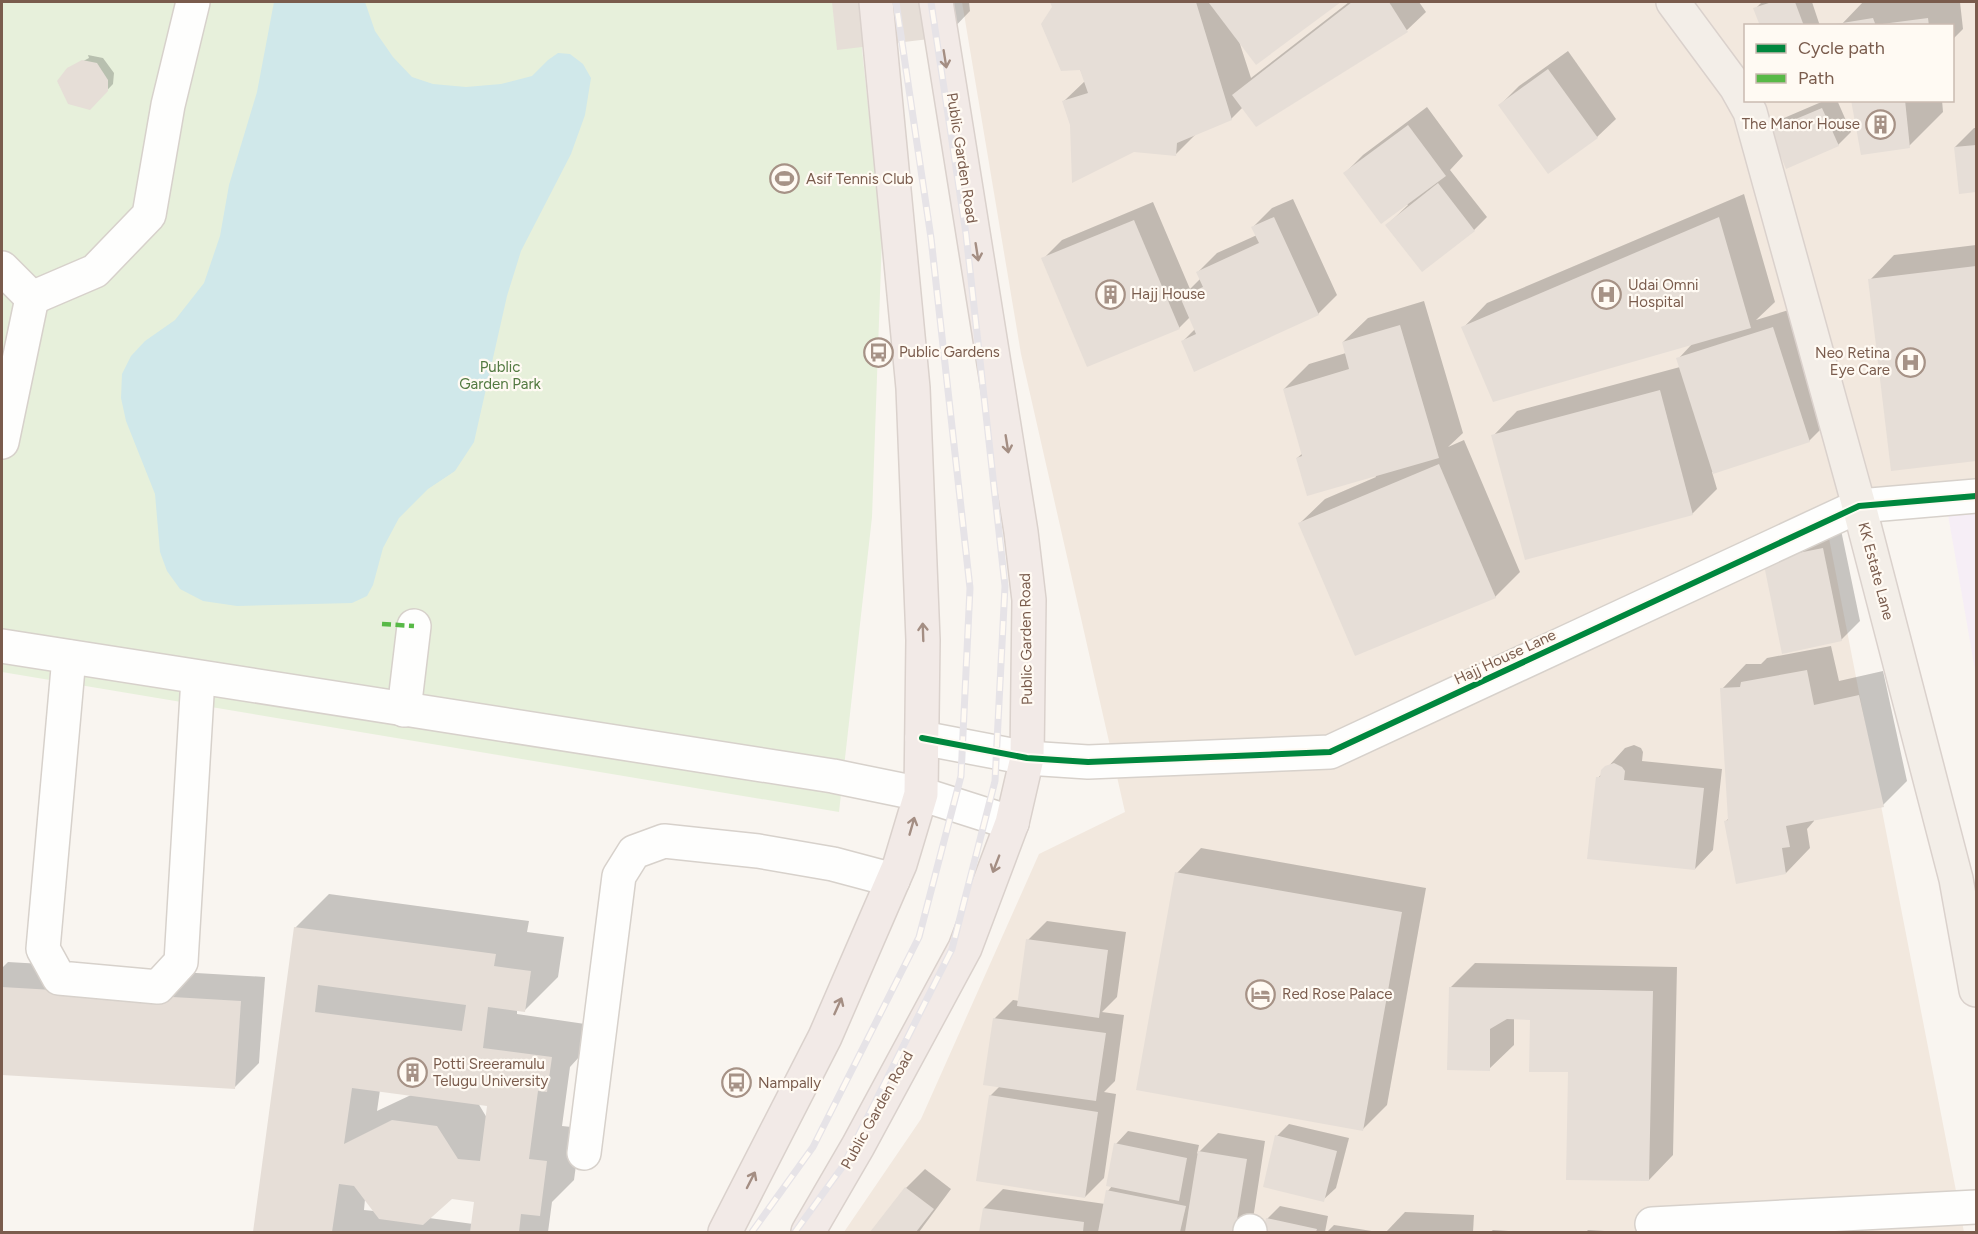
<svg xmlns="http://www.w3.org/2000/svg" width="1978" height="1234" font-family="Figtree,sans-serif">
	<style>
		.residential { fill: #f2e8de; fill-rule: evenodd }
		.education { fill: #f6eef6 }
		.green { fill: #e7f0db }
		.water { fill: #d0e8ea }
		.shadow { fill: #0003; fill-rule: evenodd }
		.building { fill: #e6ded7; fill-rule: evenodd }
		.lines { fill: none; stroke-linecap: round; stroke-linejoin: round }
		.minor-casing { stroke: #d7d1cb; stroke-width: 36 }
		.major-casing { stroke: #dad1cc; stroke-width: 36 }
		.highway-casing { stroke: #dad1cc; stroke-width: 36 }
		.minor { stroke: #fefefd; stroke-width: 33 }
		.major { stroke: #f3eee8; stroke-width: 33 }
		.highway { stroke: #f2eae7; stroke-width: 33 }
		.rail-casing { stroke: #e6e3e7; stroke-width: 7 }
		.rail { stroke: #fffaf3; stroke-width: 4.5; stroke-dasharray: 14; stroke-linecap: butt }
		.quiet { stroke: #58b947; stroke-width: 4.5; stroke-dasharray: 9 4.5; stroke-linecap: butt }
		.cycleway-casing { stroke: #fffaf3; stroke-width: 10 }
		.cycleway { stroke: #00873e; stroke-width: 6 }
		.oneway { stroke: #a48e83 }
		.labels { text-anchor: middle; stroke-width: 4.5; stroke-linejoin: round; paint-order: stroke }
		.poi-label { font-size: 15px; fill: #7a5c4d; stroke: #fffaf3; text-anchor: start }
		.street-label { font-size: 15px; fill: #7a5c4d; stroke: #fffaf3 }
		.park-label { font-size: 15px; fill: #537a41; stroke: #fffaf3 }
	</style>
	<rect width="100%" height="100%" fill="#f9f5f0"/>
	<!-- residential -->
	<path class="residential" d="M962,2H1976V500L1827,528L1964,1232H844L921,1119L1039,854L1125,812L1021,354ZM1746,26H1952V100H1746Z"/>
	<!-- education -->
	<path class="education" d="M1976,500V676L1946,503Z"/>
	<!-- green -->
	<path class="green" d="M2,2H857L882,237L872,517L839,812L2,672Z"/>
	<!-- water -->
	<path class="water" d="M274,2H365L375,31L393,57L412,77L433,84L466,87L501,84L532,76L548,60L558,53L570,54L583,64L591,78L585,115L571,154L521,251L507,296L474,442L455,471L428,489L399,518L383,548L373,585L367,596L352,603L237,606L203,601L180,589L167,571L160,552L155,494L126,421L121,398L122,374L131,356L145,341L175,320L204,283L220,236L229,185L257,92Z"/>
	<!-- shadow -->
	<g class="shadow">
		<path d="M833,2H969L970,11L946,36L839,48Z"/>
		<path d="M1052,2H1339L1256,63L1239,41L1251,78L1349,2H1419L1426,12L1407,30L1243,107L1231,119L1197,133L1175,155L1072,125L1064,101L1085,81Z"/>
		<path d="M1762,2H1812L1820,26H1761L1755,9Z"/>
		<path d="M1863,2H1960L1963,29L1952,40V26H1840Z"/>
		<path d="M1568,51L1616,119L1597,137L1500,105L1519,86Z"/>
		<path d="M88,55L103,58L114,73L113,84L90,108L68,69L89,58Z"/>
		<path d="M1826,100H1837L1851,132L1838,145L1771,131L1784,118Z"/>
		<path d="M1853,100H1942L1943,112L1909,146Z"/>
		<path d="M1427,107L1463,156L1450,170L1487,217L1474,230L1422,270L1387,225L1408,205L1406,203L1345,173L1363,155Z"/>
		<path d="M1974,128H1976V191L1960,192L1955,147Z"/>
		<path d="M1744,194L1775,302L1756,320L1792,309L1828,422L1809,441L1712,472L1717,489L1692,514L1493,436L1517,411L1680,367L1678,359L1693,343L1463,328L1487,303Z"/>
		<path d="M1293,199L1337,295L1318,314L1182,342L1195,329L1190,317L1179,328L1043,259L1062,240L1153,202L1190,289L1201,278L1198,272L1217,253L1257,235L1253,227L1272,208Z"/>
		<path d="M1976,245V459L1893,469L1870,280L1894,255Z"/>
		<path d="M1424,301L1463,433L1448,447L1464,440L1520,572L1495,597L1300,523L1325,499L1376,477L1375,475L1297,458L1303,453L1284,389L1309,364L1346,353L1343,342L1368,318Z"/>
		<path d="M1841,530L1860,621L1841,640L1783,542Z"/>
		<path d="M1831,646L1839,681L1883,671L1907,781L1883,805L1814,819V821L1807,829L1810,848L1786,873L1725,822L1730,817L1722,689L1746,664H1761L1767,658Z"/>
		<path d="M1634,745L1641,748L1643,752L1642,761L1722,769L1713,850L1695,869L1598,778L1625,748Z"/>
		<path d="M1201,848L1426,888L1387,1105L1363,1129L1177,873Z"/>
		<path d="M329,894L529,921L527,932L564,937L558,977L524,1011L517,1010V1014L585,1024L580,1056L570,1067L562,1126L581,1128L574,1180L552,1202L548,1232H254L295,928ZM380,1090L411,1095L377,1111ZM478,1103L489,1105L487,1118ZM452,1197L476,1201L473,1224L429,1218ZM365,1199L374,1211L364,1210Z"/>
		<path d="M1047,921L1126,932L1117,997L1102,1012L1124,1015L1115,1081L1104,1092L1116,1094L1104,1178L1085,1197L990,1096L1000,1086L994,1019L1013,1000L1019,1001L1028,940Z"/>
		<path d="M8,962L265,977L259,1063L235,1087L2,1073V968Z"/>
		<path d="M1475,963L1677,967L1673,1155L1649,1180L1532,1018H1514V1045L1489,1069L1451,987Z"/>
		<path d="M1289,1124L1349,1138L1336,1188L1323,1200L1277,1136Z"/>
		<path d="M1128,1131L1199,1145L1197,1154L1218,1133L1265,1141L1251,1232H981L984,1208L1003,1189L1105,1204L1108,1191L1112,1186L1116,1144Z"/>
		<path d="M925,1169L951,1189L919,1232H872L906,1188Z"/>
		<path d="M1280,1206L1328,1216L1325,1232H1265L1267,1219Z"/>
		<path d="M1405,1212L1474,1215L1473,1232H1386Z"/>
		<path d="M1334,1225L1378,1232H1327Z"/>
		<path d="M1493,1230L1524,1232H1490Z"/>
		<path d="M1588,1230L1621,1232H1586Z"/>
	</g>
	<!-- building -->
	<g class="building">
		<path d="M832,2H942L946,37L837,50Z"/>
		<path d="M1050,2H1196L1232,120L1177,143L1176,156L1134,152L1072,183L1070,125L1062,101L1088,93L1080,70L1061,71L1041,24L1052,7Z"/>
		<path d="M1211,2H1341L1256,65L1209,3Z"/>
		<path d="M1352,2H1389L1408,32L1256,127L1232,95Z"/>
		<path d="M1772,2H1795L1804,26H1760L1753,8Z"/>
		<path d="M1873,18L1876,26H1837L1836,24Z"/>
		<path d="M1928,18L1929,26H1882V24Z"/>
		<path d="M82,60L97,63L108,80V91L90,110L68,104L57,81L67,68Z"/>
		<path d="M1548,69L1598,138L1548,174L1498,105Z"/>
		<path d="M1851,100H1905L1910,148L1861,155Z"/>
		<path d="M1822,108L1839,146L1786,169L1770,130Z"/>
		<path d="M1408,125L1446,176L1381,224L1343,173Z"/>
		<path d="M1976,145V192L1959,194L1954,147Z"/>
		<path d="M1438,183L1475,231L1422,272L1385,225Z"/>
		<path d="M1274,217L1319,315L1194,372L1181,341L1196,334L1180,297L1203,287L1196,272L1259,243L1251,227Z"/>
		<path d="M1719,217L1751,328L1493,402L1461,327Z"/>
		<path d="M1134,220L1180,329L1087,367L1041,258Z"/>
		<path d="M1976,266V461L1891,471L1868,279Z"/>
		<path d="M1400,325L1439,458L1307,496L1296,458L1302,456L1283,389L1349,369L1342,342Z"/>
		<path d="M1773,327L1810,442L1713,474L1676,358Z"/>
		<path d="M1660,390L1693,515L1525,560L1491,435Z"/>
		<path d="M1439,464L1496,598L1355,656L1298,523Z"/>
		<path d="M1823,548L1842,641L1782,654L1763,560Z"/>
		<path d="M1807,670L1814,705L1859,695L1884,807L1786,826L1790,847L1782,848L1786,874L1736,884L1724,821L1728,820L1720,688L1740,687L1741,682Z"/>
		<path d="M1614,763L1622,767L1625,771L1624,780L1704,788L1695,870L1587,859L1596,777H1600L1601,770L1605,766Z"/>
		<path d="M1175,872L1402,912L1363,1131L1136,1090Z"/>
		<path d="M294,927L496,954L494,966L531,971L525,1012L488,1007L483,1048L552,1057L547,1092L538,1091L529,1159L547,1161L540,1216L521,1214L519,1232H470L474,1202L452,1199L423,1225L379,1219L354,1186L339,1184L332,1232H253ZM318,985L466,1005L462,1031L315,1012ZM352,1088L487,1106L480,1161L458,1159L437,1126L392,1120L344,1144Z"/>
		<path d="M1026,939L1108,950L1099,1018L1017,1006Z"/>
		<path d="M2,987L241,1001L235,1089L2,1075Z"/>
		<path d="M1449,987L1653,991L1649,1181L1566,1180L1568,1072H1529L1530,1020L1507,1019L1490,1029V1071L1447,1070Z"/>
		<path d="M993,1018L1106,1033L1096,1101L983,1085Z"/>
		<path d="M989,1095L1098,1112L1085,1198L976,1181Z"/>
		<path d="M1275,1135L1337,1151L1324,1202L1263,1187Z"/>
		<path d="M1114,1143L1187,1158L1179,1201L1106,1186Z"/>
		<path d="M1198,1151L1247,1159L1235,1232H1185Z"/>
		<path d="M905,1187L934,1209L916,1232H870Z"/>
		<path d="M1106,1190L1186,1206L1180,1232H1098Z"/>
		<path d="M983,1208L1084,1222L1083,1232H979Z"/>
		<path d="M1266,1218L1317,1229L1316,1232H1263Z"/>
	</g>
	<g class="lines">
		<defs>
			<g id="minor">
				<path d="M2,268L32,298"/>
				<path d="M32,298L95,271L149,215L168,105L193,2"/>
				<path d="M2,442L32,298"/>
				<path d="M2,646L833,776L921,794L1012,823"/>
				<path d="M69,657L43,949L59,978L158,987L181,962L198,678"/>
				<path d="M404,710L414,626"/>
				<path d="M922,738L1027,758L1088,762L1330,752L1859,506L1976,496"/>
				<path d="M584,1153L619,876L634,852L664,841L758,851L833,864L893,880"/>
				<path d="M1652,1224L1976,1207"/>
				<path d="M1250,1232V1231"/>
			</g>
			<path id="major" d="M1673,2L1736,87L1750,112L1859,506L1956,879L1976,990"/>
			<g id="highway">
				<path d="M725,1232L825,1037L900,864L921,794L923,640L913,388L876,2"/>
				<path d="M808,1232L858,1146L965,948L1012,823L1027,758L1029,600L1021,532L936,2"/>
			</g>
		</defs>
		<!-- minor casing -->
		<use href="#minor" class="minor-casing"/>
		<!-- major casing -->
		<use href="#major" class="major-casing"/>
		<!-- highway casing -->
		<use href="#highway" class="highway-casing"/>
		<!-- minor -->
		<use href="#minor" class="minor"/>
		<!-- major -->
		<use href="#major" class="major"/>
		<!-- highway -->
		<use href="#highway" class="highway"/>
		<defs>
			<g id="rail">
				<path d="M752,1232L813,1147L919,937L961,776L970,588L931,238L896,2"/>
				<path d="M795,1232L843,1166L952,949L995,781L1005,586L966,234L931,2"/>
			</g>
		</defs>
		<!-- rail casing -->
		<use href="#rail" class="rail-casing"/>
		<!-- rail -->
		<use href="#rail" class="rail"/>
		<!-- quiet -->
		<path class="quiet" d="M382,624L414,626"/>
		<defs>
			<path id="cycleway" d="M922,738L1027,758L1088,762L1330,752L1859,506L1976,496"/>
		</defs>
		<!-- cycleway casing -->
		<use href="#cycleway" class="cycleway-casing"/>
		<!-- cycleway -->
		<use href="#cycleway" class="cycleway"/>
	</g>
	<!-- one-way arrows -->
	<defs><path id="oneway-shaft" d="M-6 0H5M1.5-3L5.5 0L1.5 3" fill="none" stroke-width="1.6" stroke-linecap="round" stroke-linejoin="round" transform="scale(1.5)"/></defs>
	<g class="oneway">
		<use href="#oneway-shaft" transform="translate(945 59) rotate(81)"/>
		<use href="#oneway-shaft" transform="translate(977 252) rotate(81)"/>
		<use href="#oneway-shaft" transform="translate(1007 444) rotate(81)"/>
		<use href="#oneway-shaft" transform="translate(923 632) rotate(-92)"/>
		<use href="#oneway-shaft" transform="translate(912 826) rotate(-74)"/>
		<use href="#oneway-shaft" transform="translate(996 864) rotate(111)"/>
		<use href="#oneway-shaft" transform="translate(838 1006) rotate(-66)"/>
		<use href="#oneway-shaft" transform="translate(751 1180) rotate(-63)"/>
	</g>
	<!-- icons -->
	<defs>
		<symbol id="building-ring" viewBox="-11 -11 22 22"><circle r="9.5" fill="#fffaf3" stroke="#a69286" stroke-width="1.5"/><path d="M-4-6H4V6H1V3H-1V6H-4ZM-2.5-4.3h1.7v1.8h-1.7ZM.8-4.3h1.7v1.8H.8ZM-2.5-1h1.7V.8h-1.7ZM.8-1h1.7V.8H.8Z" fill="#a69286"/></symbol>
		<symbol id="stadium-ring" viewBox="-11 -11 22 22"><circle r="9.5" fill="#fffaf3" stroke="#a69286" stroke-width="1.5"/><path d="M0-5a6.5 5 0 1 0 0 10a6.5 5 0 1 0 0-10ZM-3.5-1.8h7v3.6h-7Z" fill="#a69286"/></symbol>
		<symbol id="hospital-ring" viewBox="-11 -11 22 22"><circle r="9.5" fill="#fffaf3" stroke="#a69286" stroke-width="1.5"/><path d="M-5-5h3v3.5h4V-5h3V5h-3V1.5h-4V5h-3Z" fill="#a69286"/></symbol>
		<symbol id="bus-ring" viewBox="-11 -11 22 22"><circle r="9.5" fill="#fffaf3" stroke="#a69286" stroke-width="1.5"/><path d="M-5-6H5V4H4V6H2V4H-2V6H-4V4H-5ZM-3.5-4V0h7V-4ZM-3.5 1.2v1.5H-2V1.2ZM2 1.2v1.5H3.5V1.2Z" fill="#a69286"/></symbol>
		<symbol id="hotel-ring" viewBox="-11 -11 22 22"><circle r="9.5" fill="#fffaf3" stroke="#a69286" stroke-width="1.5"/><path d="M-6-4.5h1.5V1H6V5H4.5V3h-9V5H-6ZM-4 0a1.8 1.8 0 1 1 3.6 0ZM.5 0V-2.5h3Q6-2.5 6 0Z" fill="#a69286"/></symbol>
	</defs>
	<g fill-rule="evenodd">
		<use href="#building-ring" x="1864" y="108" width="33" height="33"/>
		<use href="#stadium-ring" x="768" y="162" width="33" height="33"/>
		<use href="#building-ring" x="1094" y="278" width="33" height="33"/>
		<use href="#hospital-ring" x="1590" y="278" width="33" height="33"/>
		<use href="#bus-ring" x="862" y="336" width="33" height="33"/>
		<use href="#hospital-ring" x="1894" y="346" width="33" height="33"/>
		<use href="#hotel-ring" x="1244" y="978" width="33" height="33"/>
		<use href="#building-ring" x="396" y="1056" width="33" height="33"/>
		<use href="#bus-ring" x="720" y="1066" width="33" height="33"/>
	</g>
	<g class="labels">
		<!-- poi labels -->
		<g class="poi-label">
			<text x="1860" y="129" text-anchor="end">The Manor House</text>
			<text x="806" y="184">Asif Tennis Club</text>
			<text x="1628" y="290">Udai Omni<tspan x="1628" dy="17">Hospital</tspan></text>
			<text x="1131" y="299">Hajj House</text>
			<text x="899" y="357">Public Gardens</text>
			<text x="1890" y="358" text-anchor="end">Neo Retina<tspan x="1890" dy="17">Eye Care</tspan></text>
			<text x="1282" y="999">Red Rose Palace</text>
			<text x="433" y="1069">Potti Sreeramulu<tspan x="433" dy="17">Telugu University</tspan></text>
			<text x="758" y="1088">Nampally</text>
		</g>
		<!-- street labels -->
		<g class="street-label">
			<text transform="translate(962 158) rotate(81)" y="5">Public Garden Road</text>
			<text transform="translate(1876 571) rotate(75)" y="5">KK Estate Lane</text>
			<text transform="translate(1026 639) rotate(-91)" y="5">Public Garden Road</text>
			<text transform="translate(1505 657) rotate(-25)" y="5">Hajj House Lane</text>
			<text transform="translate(877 1110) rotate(-61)" y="5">Public Garden Road</text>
		</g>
		<!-- park labels -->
		<g class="park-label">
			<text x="500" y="372">Public<tspan x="500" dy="17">Garden Park</tspan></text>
		</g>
	</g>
	<!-- border -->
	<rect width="1978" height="1234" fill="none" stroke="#7a5c4d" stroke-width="6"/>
	<!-- legend -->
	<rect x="1744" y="24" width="210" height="78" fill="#fffaf3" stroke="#cabbb1" stroke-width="1.5"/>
	<rect x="1756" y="44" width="30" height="9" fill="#00873e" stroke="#cabbb1" stroke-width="1.5"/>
	<text x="1798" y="54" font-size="18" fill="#7a5c4d">Cycle path</text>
	<rect x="1756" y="74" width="30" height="9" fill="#58b947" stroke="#cabbb1" stroke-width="1.5"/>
	<text x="1798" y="84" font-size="18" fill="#7a5c4d">Path</text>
</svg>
